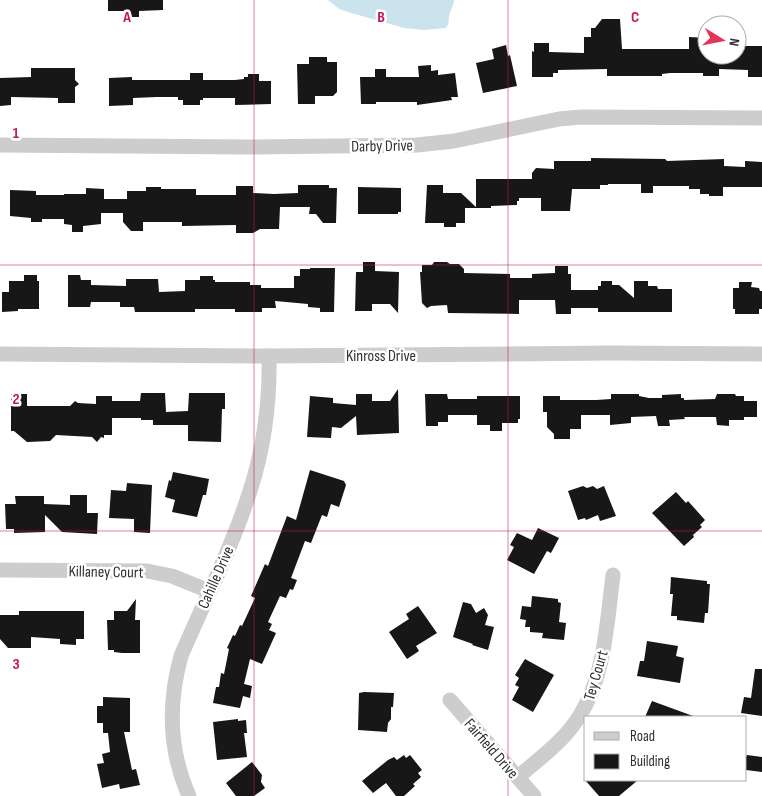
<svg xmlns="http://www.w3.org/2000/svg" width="762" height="796" font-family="'Sofia Sans Condensed',sans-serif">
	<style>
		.water { fill: #cbe3ed }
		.building { fill: #171717 }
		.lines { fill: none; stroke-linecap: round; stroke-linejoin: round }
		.minor { stroke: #cdcdcd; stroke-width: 15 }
		.grid { fill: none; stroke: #c2185b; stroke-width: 1; stroke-opacity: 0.55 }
		.labels { text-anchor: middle; stroke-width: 5; stroke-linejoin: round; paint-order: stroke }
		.street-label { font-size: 16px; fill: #303030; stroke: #fff }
		.grid-label { font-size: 16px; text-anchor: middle; font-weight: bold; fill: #c2185b; stroke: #fff; stroke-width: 5; stroke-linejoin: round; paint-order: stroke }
	</style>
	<rect width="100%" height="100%" fill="#fff"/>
	<!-- water -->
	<path class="water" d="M328,0H454C454,6 450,10 449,16C448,21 450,23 446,28L424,30L404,28L348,12L339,9Z"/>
	<!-- building -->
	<g class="building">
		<path d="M108,0H163V10L139,11V17H128V11H108Z"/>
		<path d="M602,19H620L622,49H689V37L707,38V55H737V46H762V77H748V70L719,69V76H703V73H670L662,74V76H607V69L558,70V73H553V77H532V51L534,52V43H549V52L584,53V37H591V28H595Z"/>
		<path d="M506,45L508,56L510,55L517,86L483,93L476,63L494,59L492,49Z"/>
		<path d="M309,57H327V62H337V92L333,96H315V104H298L297,64H309Z"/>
		<path d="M431,65V71L438,70V75L455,73L458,97H451L452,100L417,105V102H376V104H361L360,77H375V69H386V77H419L418,66Z"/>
		<path d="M31,68H75V80L79,84L75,87V103H58V98L11,97V105L0,106V78L31,77Z"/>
		<path d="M190,73H203V80H235L244,79V77H248V74H259V81H271V104L235,105V98H203V100H200V105H183V100H178V97H157L133,98V105L109,106V78L132,77V80H190Z"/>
		<path d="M591,158L665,159L667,161L724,159V166L745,167V161L762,162V187H723V196H709V194H700V189H689V186H653V193H641V184H608V185H600V189H572L570,211H541V198H519V201H517V205L491,206V208H465V223H456V227H444V223H425L427,185H443V193H461L476,207V179H532V173L536,168L554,169V161H591Z"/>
		<path d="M298,185H329V188H337L336,223H323L316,214H309L310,207H280L279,229H260L253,233H236V225L182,226V222H143V231H131L123,222V213H101V224L83,226V232H72V225L64,224V219H42V222H31V218L10,216V190L36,191V195H64V194H86V188L104,189V199H127V191H146V187H161V189H196V195H236V186H253V193L274,194L298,193Z"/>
		<path d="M358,187L401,188V212H398V214H358Z"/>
		<path d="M363,262H375V271L399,272L398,313L390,304H372V311H355L356,272H363Z"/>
		<path d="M434,262H447L450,264H459L464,269V273L510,274V278H532V274L555,273V266H568V274H571V290H598V286H601V281H612V285H619L634,298V281H648V286H657L658,289H672V312H598V308H571V314H556L555,300H519V314L448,313L447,305L431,306L427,308L422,303L420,272H422V265H432Z"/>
		<path d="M310,268H335L334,312H320V308L308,307V304L275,301L276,308H262V312H235V309H195V312H135L134,307H120V302H91L90,307H68V275H80L81,280H91V285L126,286V279H158L159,292L185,291V280H200V276H213V280H215V282H250V285H261V288H294V276H300V269H310Z"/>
		<path d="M24,275H37V281H39V309H18V311L2,312V292H9V281H24Z"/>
		<path d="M739,282H752L751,287L759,288L760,291H762V309H759V314H735V309H733V288H739Z"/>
		<path d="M398,389L399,433L357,435L356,416L341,428L332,427L331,438L307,437L310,396L333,398V403L356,405V394H372V401H390Z"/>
		<path d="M141,393H165L166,412L188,411L189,393H225V409H222L221,442L188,441V425H153V420H141V418H112V435H104V438L101,437L97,442L92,437L56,435L50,441L27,442L14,431H11V394H27V406H70L75,401L78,403L96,404V396H112V401H140Z"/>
		<path d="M425,394H447L448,399H477V396H520V419H518V423H502V431H490V425H477V415H448V422H438V426H426Z"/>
		<path d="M611,394H639V396L649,398H662V395L681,394V398H684V400L715,399L717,394H735L736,396H744V401H757V417H744V420H729V426L717,425L716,417H684L685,419L669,420L670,426H658L656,416L631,417V423L610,425V415H581V429H570V439H554V434L547,427V412H543V396H560V400H596L611,399Z"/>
		<path d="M310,470L344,481L346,485L339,507L331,504L327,517L322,515L311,543L305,541L291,578L297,580L293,590L290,589L286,598L280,596L268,622L272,624L269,630L276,633L262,664L250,659L244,684L252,686L250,698L243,696L240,708L213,703L216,687H219L221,673L224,674L229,649L227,648L233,635L235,636L240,625L242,626L255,598L251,596L265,564L268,566L287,516L296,520Z"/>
		<path d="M173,472L209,479L206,495H203L197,517L172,512L175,500L165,497L169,480L171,481Z"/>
		<path d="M127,483L152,485L150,533L134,532V519L109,518L111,490L126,491Z"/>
		<path d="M583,486L587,488L593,486L597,489L604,486L616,516L600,521L598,515L586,520L585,518L578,520L568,491Z"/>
		<path d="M676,492L686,503L688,501L705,520L700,525L702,527L693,535L694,537L684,546L652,513Z"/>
		<path d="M70,495H87V513H98L97,534L62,532L45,515V532L14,533V529H6L5,504H16L15,496H44V504L70,505Z"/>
		<path d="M538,528L559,538L551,553L547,551L534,574L507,560L514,547L510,545L517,533L532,540Z"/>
		<path d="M671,577L707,581V584H710L708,613H705L704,623L677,620V616H671L673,594H670Z"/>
		<path d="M532,596L558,599V602L561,603L559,622L566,623L564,640L542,638L543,633L530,632V627H525L526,620L520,619L522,606L531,607Z"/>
		<path d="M136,599L135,620H140V653H122L114,652V650H108L107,620H114V611H127Z"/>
		<path d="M463,602L471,604L476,613L484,608L488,615L485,625L494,627L488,650L472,645L473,644L453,637Z"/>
		<path d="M418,606L437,633L416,646L419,651L407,659L389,632L409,619L406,614Z"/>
		<path d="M19,611H84V639H76V645L60,644V639L31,637V648H8L0,639V615H19Z"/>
		<path d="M647,641L678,646L676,656L684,658L680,683L637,676L640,661H644Z"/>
		<path d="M525,659L554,675L533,712L512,700L519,687L515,685L519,678L515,675Z"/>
		<path d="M755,669H762V716L741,713L744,697L751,698Z"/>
		<path d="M364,692L394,693L393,707H391V719L388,723L387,732L358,730L359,693Z"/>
		<path d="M103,697L130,698V732H124L132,770L136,769L140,785L120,789L119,784L102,788L97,764L104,763L102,754L110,752L108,733H103V723H97V706H103Z"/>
		<path d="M652,701L693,716V717H645Z"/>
		<path d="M238,719V721L246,720L247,733H244L247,757L217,760L213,722Z"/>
		<path d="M404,755L406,758L410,755L422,770L418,773L421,777L413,784L415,786L404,796H396L386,783L373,793L362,781L388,760L394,757L397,760Z"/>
		<path d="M747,755L762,757V772L746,770V757Z"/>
		<path d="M252,762L262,775L261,782L265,788L254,796H236L226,783Z"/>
		<path d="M585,780H638L619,796H599Z"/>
	</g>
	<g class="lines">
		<!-- minor -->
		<g class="minor">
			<path d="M0,145L246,147L417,145L454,141L559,119L581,117L762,118"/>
			<path d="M0,354L269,356L611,353L762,354"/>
			<path d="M0,570L147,571L172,576L209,591"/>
			<path d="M450,700L534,796"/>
			<path d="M518,777C534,763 552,750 566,734C605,691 606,629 613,575"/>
			<path d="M189,796C169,751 168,703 181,656C204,602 232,548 250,491C264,448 270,402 269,356"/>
		</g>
	</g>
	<!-- grid -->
	<path class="grid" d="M254,0V796M508,0V796M0,265H762M0,531H762"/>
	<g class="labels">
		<!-- street labels -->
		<g class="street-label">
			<text transform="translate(382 145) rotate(-1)" y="6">Darby Drive</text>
			<text x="381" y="361">Kinross Drive</text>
			<text transform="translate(106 571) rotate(1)" y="6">Killaney Court</text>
			<text transform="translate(215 577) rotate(-66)" y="6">Cahille Drive</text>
			<text transform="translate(595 675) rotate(-74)" y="6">Tey Court</text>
			<text transform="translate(492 748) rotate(49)" y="6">Fairfield Drive</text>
		</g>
	</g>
	<g class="grid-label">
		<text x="127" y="22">A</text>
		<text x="381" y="22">B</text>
		<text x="635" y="22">C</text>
		<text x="16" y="138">1</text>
		<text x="16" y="404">2</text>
		<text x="16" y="669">3</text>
	</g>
	<!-- legend -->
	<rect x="584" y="716" width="162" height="65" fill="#ffffff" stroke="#acacac"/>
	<rect x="594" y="732" width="25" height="8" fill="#cdcdcd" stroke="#acacac"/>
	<text x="630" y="741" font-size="15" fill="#303030">Road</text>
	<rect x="594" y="754" width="25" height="15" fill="#171717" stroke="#acacac"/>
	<text x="630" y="766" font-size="15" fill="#303030">Building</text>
	<!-- north arrow -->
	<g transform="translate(722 40) rotate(100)"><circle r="24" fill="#ffffff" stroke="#acacac"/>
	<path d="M0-4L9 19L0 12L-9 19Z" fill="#e53556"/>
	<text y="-8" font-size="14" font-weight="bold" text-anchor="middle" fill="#303030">N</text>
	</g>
</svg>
